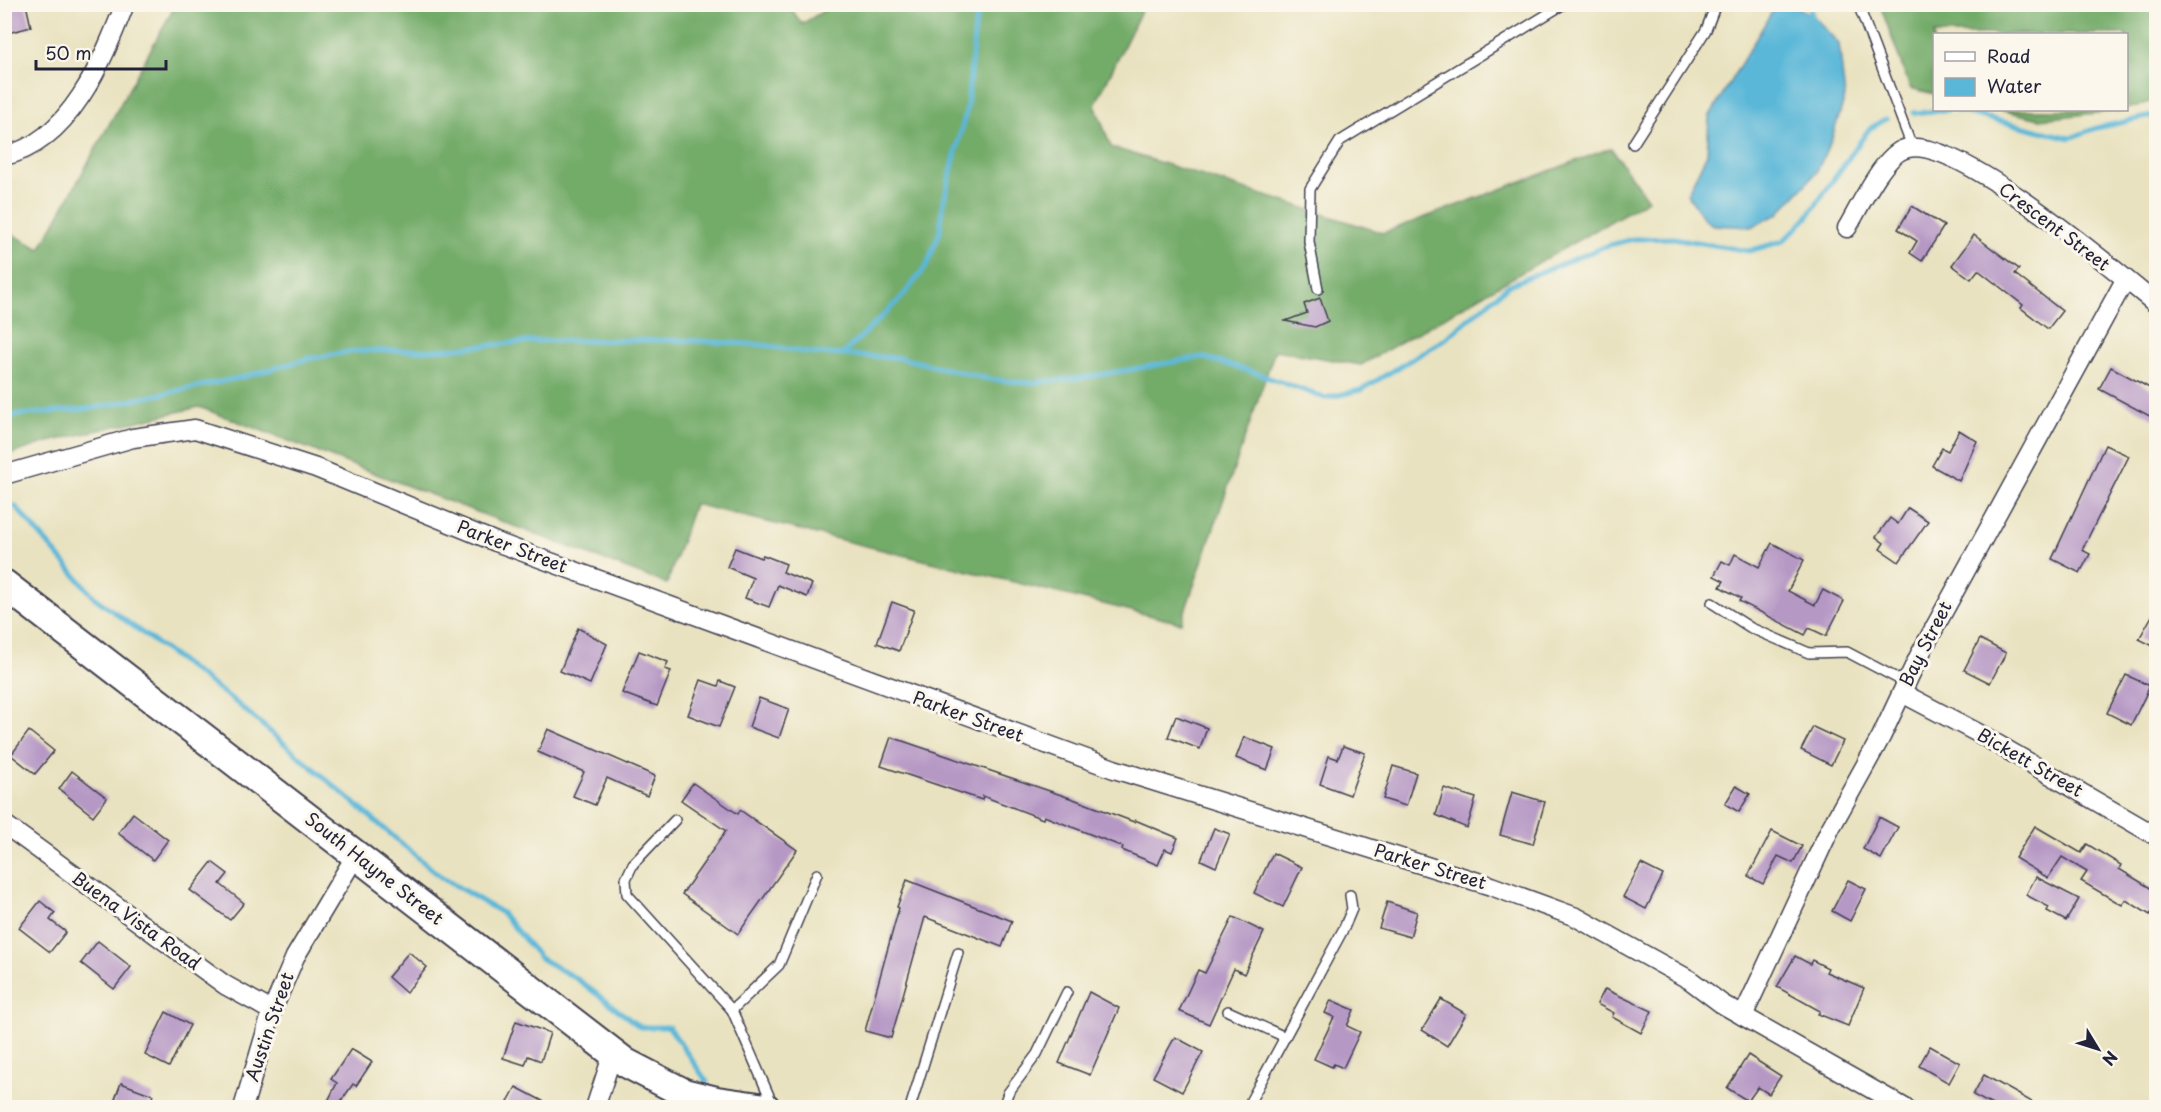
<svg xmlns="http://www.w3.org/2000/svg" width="2161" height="1112" font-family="'Playpen Sans',sans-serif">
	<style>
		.forest { fill: #73ab69; stroke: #4a6652; stroke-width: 1.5 }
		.water { fill: #5ab7d8; stroke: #3e6c8a; stroke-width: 1.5 }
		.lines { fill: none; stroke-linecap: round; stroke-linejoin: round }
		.stream { stroke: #5ab7d8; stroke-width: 5 }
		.building { fill: #b698c5 }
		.lane-casing { stroke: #403f4f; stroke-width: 12 }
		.street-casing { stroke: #403f4f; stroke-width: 21 }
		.primary-casing { stroke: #403f4f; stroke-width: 32 }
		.lane { stroke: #fff; stroke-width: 9 }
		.street { stroke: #fff; stroke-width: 18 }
		.primary { stroke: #fff; stroke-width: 28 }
		.labels { text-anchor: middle; stroke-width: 6; stroke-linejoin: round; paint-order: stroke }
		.street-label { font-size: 18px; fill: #22223b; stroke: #fbf7ec }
	</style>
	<rect width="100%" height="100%" fill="#fbf7ec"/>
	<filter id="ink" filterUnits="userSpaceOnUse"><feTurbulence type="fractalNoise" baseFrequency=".0167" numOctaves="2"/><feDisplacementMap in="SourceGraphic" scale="12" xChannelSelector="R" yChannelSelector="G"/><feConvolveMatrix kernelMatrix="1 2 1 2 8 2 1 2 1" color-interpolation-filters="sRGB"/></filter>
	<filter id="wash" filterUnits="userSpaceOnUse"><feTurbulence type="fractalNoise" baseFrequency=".008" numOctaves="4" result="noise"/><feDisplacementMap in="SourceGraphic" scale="24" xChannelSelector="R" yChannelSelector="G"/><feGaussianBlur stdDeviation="1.35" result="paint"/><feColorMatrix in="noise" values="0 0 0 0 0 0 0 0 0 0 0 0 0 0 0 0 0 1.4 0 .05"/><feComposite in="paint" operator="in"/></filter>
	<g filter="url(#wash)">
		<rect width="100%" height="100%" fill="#e9e2c0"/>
		<!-- forest -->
		<g class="forest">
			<path d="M176,4H788L802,24L833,5H1144L1095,105L1111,147L1383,233L1611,148L1648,200L1361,365L1275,350L1181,623L694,504L667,584L199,407L48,442L5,456L4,230L40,249Z"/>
			<path d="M1880,5H2156V100L2127,109L2126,34H1934V94L1910,88Z"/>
			<path d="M2000,110H2125L2040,119Z"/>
		</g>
		<!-- water -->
		<path class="water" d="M1776,5H1792L1812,14L1839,44L1845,97L1831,141L1816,173L1778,214L1752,227L1713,225L1705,220L1687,194L1707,154L1709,117Z"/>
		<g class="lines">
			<!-- stream -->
			<g class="stream">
				<path d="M1810,4L1812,14"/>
				<path d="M1954,110L2070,138L2096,128L2156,115"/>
				<path d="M1914,113L1947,110"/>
				<path d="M843,354L902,297L926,267L940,231L942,208L967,107L975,26L981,4"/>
				<path d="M4,416L94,408L243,377L307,359L354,351L435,350L535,341L683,340L764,345L810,353L901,358L989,379L1027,383L1081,378L1202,357L1253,372L1325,398L1361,390L1445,339L1509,285L1606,246L1633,239L1673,238L1749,251L1783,241L1806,219L1869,129L1886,119"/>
				<path d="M15,506L95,598L233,700L441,877L502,913L540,958L577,979L640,1027H669L707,1082"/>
			</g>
		</g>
		<g id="blocks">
			<!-- building -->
			<g class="building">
				<path d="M4,4H26L31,27L4,34Z"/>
				<path d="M1912,206L1944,226L1922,261L1910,253L1917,241L1898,229Z"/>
				<path d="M1974,235L2019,269L2015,274L2062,311L2048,329L2021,308L2023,305L1978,270L1971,279L1952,265Z"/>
				<path d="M1320,298L1328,321L1315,327L1285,321L1307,313L1304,304Z"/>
				<path d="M2111,367L2157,392V420L2099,389Z"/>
				<path d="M1959,430L1977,441L1959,481L1932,466L1942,448L1948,451Z"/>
				<path d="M2105,445L2129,456L2082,550L2090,554L2080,573L2052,559Z"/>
				<path d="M1908,508L1928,521L1899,562L1880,549L1884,543L1876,537L1890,518L1898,524Z"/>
				<path d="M1772,543L1804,560L1788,591L1815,605L1823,590L1844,601L1826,636L1809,628L1805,635L1739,601L1741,598L1720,587L1724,581L1714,576L1722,561L1730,565L1735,554L1759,567Z"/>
				<path d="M735,548L761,558L763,555L786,564L783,572L812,584L807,597L778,585L769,607L745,598L753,578L727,567Z"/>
				<path d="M892,602L914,610L899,651L877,643Z"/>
				<path d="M2157,607V648L2139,639Z"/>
				<path d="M578,628L607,644L590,684L560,671Z"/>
				<path d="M1980,639L2006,653L1990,683L1964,670Z"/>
				<path d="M639,651L668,662L665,669L671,671L657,706L622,693Z"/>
				<path d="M2126,675L2150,686L2131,725L2107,713Z"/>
				<path d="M701,680L718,686L720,681L735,687L719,727L688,715Z"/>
				<path d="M759,698L789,709L779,738L749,727Z"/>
				<path d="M1176,716L1207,728L1200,749L1168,737Z"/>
				<path d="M1813,727L1843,741L1831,765L1801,750Z"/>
				<path d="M548,729L655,776L647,796L607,778L595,805L573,796L584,772L538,752Z"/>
				<path d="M29,731L54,751L35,774L11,755Z"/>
				<path d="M891,737L1076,800L1134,822L1135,820L1178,838L1172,852L1165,849L1158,865L1122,850L1123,847L1044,816L1043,819L983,796L982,800L881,766Z"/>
				<path d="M1244,737L1275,749L1267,770L1236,758Z"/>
				<path d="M1343,746L1365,753L1350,795L1320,784L1329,756L1338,759Z"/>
				<path d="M1393,766L1416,773L1406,806L1383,799Z"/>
				<path d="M72,771L107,798L93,816L59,789Z"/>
				<path d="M693,783L738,814L740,810L797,850L738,934L682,894L726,831L681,800Z"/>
				<path d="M1736,786L1750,794L1739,812L1725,804Z"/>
				<path d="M1444,788L1476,798L1467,828L1436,815Z"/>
				<path d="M1512,792L1545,802L1533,844L1500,835Z"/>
				<path d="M133,813L168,840L153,860L118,833Z"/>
				<path d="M1879,817L1898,827L1881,859L1863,849Z"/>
				<path d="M2035,826L2081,853L2087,844L2121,865L2119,869L2157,892V904L2150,915L2126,900L2122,905L2081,881L2087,872L2062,857L2048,878L2015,858Z"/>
				<path d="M1214,828L1230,834L1216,867L1201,860Z"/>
				<path d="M1772,831L1802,846L1793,863L1778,856L1763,884L1748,876Z"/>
				<path d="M1273,853L1302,867L1283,907L1254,893Z"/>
				<path d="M212,862L228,874L220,884L244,903L230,920L190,890Z"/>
				<path d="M1641,864L1663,875L1646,909L1623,897Z"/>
				<path d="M2036,877L2079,899L2066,921L2047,911L2049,907L2026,895Z"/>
				<path d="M907,880L1012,921L1002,947L925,917L891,1038L865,1031L899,908L897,907Z"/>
				<path d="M1848,880L1866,889L1850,921L1832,911Z"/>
				<path d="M40,901L55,913L50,920L66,932L50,952L19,928Z"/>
				<path d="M1387,902L1417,912L1410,937L1379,928Z"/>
				<path d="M1233,917L1264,932L1244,974L1234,969L1209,1024L1179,1011L1198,970L1205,973Z"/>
				<path d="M98,941L131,967L114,989L81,963Z"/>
				<path d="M409,952L427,967L406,993L388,977Z"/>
				<path d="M1795,956L1810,964L1812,960L1828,968L1826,972L1864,988L1848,1026L1818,1014L1820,1011L1777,987Z"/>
				<path d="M1605,989L1652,1011L1641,1033L1612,1017L1614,1013L1597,1004Z"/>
				<path d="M1089,992L1119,1008L1090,1075L1059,1063Z"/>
				<path d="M1441,999L1466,1014L1447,1046L1422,1030Z"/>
				<path d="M1331,1000L1354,1010L1347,1026L1360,1032L1343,1068L1334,1064L1332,1067L1314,1059L1334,1017L1325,1013Z"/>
				<path d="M166,1012L190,1025L169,1067L145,1055Z"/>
				<path d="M516,1021L550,1033L541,1061L528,1056L525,1065L503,1058Z"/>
				<path d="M1175,1037L1203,1052L1182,1092L1153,1077Z"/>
				<path d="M1930,1046L1960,1063L1949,1083L1919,1066Z"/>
				<path d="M351,1049L372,1062L356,1086L353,1084L337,1107H325L337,1083L331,1079Z"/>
				<path d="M1748,1055L1781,1076L1769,1094L1758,1087L1748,1101L1727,1088Z"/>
				<path d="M1984,1075L2041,1107H1996L1973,1095Z"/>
				<path d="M121,1083L153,1095L148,1107H112Z"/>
				<path d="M516,1087L554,1107H505Z"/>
			</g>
		</g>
	</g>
	<g filter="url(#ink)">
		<use href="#blocks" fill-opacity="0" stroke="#403f4f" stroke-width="1.5"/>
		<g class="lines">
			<defs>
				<g id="lane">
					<path d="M1858,4L1912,147"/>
					<path d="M1633,144L1706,30L1716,4"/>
					<path d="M1318,289L1309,242L1310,189L1340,141L1564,4"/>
					<path d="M1712,603L1751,628L1809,653L1847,652L1906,683"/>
					<path d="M675,820L633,864L626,879L627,894L732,1010"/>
					<path d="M1228,1011L1285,1037"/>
					<path d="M773,1105L732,1010L779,965L817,874"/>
					<path d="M910,1108L958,953"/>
					<path d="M1003,1108L1008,1093L1037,1054L1067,992"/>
					<path d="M1250,1108L1251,1100L1344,928L1352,909L1350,895"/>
				</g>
				<g id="street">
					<path d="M4,156C70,142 103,60 125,4"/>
					<path d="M1847,228C1859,208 1881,160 1902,150C1949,128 2117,272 2156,304"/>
					<path d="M4,475L133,438L195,429L316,468L496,542L1114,769L1491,886L1576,917L1690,980L1722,1004L1905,1108"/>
					<path d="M1902,693L1978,733L2156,836"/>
					<path d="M4,824L225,985L272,1011"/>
					<path d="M1743,1016L1830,829L1881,737L1919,656L2125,280"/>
					<path d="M243,1108L272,1011L295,957L356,855"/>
					<path d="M595,1108L613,1053"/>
				</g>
				<path id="primary" d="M4,584L626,1063L684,1093L717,1101L766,1108"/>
			</defs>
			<!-- lane casing -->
			<use href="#lane" class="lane-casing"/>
			<!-- street casing -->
			<use href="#street" class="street-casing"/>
			<!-- primary casing -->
			<use href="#primary" class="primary-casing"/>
			<!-- lane -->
			<use href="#lane" class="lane"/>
			<!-- street -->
			<use href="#street" class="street"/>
			<!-- primary -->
			<use href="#primary" class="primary"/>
		</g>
	</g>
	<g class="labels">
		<!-- street labels -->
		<g class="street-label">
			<text transform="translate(2054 227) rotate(37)" y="6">Crescent Street</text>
			<text transform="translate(512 547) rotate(21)" y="6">Parker Street</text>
			<text transform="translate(1926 644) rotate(-63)" y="6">Bay Street</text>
			<text transform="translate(968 717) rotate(20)" y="6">Parker Street</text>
			<text transform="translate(2030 763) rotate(30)" y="6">Bickett Street</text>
			<text transform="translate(1430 867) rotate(17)" y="6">Parker Street</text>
			<text transform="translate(374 869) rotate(38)" y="6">South Hayne Street</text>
			<text transform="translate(136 921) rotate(36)" y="6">Buena Vista Road</text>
			<text transform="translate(270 1027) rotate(-71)" y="6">Austin Street</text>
		</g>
	</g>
	<!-- margin -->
	<rect width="2161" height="1112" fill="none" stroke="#fbf7ec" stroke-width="24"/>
	<!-- legend -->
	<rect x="1933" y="33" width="195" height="78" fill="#fbf7ec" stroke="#a4a2a5" stroke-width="1.5"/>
	<rect x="1945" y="52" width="30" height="9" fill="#ffffff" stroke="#a4a2a5" stroke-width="1.5"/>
	<text x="1987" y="63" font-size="18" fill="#22223b">Road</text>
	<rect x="1945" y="78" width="30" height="18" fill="#5ab7d8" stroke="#a4a2a5" stroke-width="1.5"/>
	<text x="1987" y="93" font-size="18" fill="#22223b">Water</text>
	<!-- north arrow -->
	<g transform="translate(2098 1049) rotate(128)" stroke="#fbf7ec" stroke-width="4.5" paint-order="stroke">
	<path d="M0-4.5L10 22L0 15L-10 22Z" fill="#22223b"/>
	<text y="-9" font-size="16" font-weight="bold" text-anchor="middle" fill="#22223b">N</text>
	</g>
	<!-- scale -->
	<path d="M36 60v9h130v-9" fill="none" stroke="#22223b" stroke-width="3"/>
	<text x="45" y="60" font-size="18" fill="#22223b" stroke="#fbf7ec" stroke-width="4.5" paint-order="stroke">50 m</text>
</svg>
